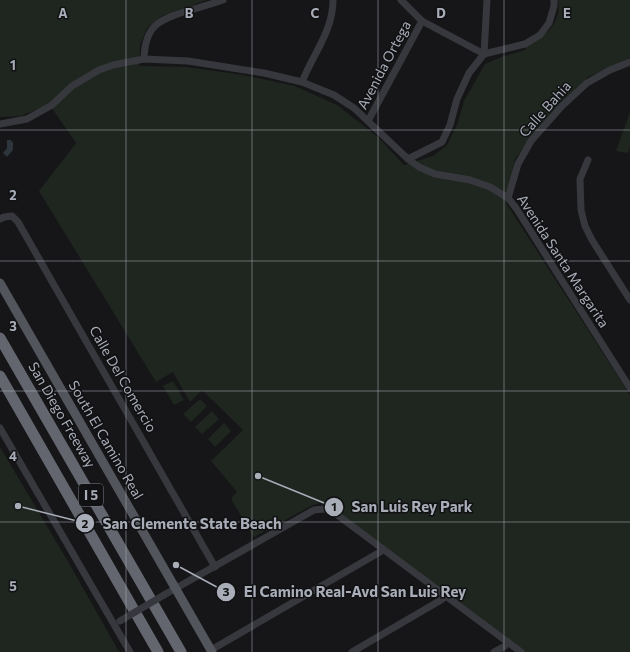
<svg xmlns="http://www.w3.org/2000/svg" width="630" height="652" font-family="Commissioner,sans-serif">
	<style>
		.green { fill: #1e261f }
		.water { fill: #2c353c }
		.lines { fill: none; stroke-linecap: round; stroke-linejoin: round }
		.minor { stroke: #37383d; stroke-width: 7 }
		.major { stroke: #53555c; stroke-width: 9 }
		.highway { stroke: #63666e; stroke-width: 11 }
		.minor-bridge { stroke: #37383d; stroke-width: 7 }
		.grid { fill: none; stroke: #a8adb8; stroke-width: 1; stroke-opacity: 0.55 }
		.labels { text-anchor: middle; stroke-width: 3; stroke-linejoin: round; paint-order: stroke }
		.shield { fill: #111113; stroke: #7b7e86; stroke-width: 1 }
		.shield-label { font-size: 13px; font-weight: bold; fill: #a8adb8 }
		.street-label { font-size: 14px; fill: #a8adb8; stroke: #111113 }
		.grid-label { font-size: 13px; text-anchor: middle; font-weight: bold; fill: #a8adb8; stroke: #111113; stroke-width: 3; stroke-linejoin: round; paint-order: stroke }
		.leader { fill: none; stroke: #a8adb8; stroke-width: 1.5 }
		.callout-dot { fill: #a8adb8; stroke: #111113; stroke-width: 1.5 }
		.mark-label { font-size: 12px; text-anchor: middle; font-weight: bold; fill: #111 }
		.callout-label { font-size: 15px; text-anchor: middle; font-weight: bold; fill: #a8adb8; stroke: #111113; stroke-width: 3; stroke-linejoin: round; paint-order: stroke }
	</style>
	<rect width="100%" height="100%" fill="#161618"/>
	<!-- green -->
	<g class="green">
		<path d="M0,0H207L162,16L147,28L140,45L139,66L187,67L243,75L295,86L337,105L378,137L404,165L433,156L447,145L457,125L464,101L485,64L501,57L525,50L526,46C544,39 563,21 558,0H630V57L626,60L588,77L541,125L515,159L506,203L630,395V652H525L333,509L319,503L309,507L254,537L232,501V497L237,492L211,461L243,430L202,390L190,402L173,372L156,382L39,191L76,143L49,104L21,116L0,117Z"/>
		<path d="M630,112V147L628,153L616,151Z"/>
		<path d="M173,381L184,400L174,405L163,386Z"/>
		<path d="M200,399L207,406L191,422L183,414Z"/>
		<path d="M212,411L219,419L202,434L195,427Z"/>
		<path d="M224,423L231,431L215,447L208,439Z"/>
		<path d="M0,447L70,565L119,652H0Z"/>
	</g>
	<!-- water -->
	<path class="water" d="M7,140H11L12,142H13V150L7,157L3,153L7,148Z"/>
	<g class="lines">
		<!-- minor -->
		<g class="minor">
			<path d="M401,0L422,21L484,54"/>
			<path d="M484,54L487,0"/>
			<path d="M144,59C145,26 158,20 187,11C199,8 211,4 223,0"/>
			<path d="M302,82C313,54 333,31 333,0"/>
			<path d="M368,121L422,21"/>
			<path d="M0,124L27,119L52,105L72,86L99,70L113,65L144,59L188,61L264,73L302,82L334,95L354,108L408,159L419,167L435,174L470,180L490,187L508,198L516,208L630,388"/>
			<path d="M408,159L442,142L450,125L457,99L469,73L484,54L525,44L540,35L549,23L554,6V0"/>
			<path d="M588,160L580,179L581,210L585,226L592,240L630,300"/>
			<path d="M508,198L518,164L531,141L562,106L587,83L610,70L630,62"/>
			<path d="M0,219L4,217L12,216L18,222L215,567"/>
			<path d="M0,428L130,652"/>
			<path d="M164,595L314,510L324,509L332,511L521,652"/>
			<path d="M211,650L380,552L383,549"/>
			<path d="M352,652L441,600L446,596"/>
			<path d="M494,652L505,646L508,642"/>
		</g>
		<!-- major -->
		<path class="major" d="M0,283L212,652"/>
		<!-- highway -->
		<g class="highway">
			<path d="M0,338L181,652"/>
			<path d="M0,376L158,652"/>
		</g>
		<!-- minor-bridge -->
		<path class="minor-bridge" d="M120,621L164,595"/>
	</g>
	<!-- grid -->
	<path class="grid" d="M126,0V652M252,0V652M378,0V652M504,0V652M0,130H630M0,261H630M0,391H630M0,522H630"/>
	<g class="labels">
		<!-- shield labels -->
		<rect class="shield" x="79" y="484" width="24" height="22" rx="3"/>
		<g class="shield-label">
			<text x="91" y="500">I 5</text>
		</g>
		<!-- street labels -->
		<g class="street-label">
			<text transform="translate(384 65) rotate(-62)" y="5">Avenida Ortega</text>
			<text transform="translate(545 109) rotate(-48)" y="5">Calle Bahia</text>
			<text transform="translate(563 261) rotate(57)" y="5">Avenida Santa Margarita</text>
			<text transform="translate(123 379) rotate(60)" y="5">Calle Del Comercio</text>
			<text transform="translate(62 415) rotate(60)" y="5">San Diego Freeway</text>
			<text transform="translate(106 440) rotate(60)" y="5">South El Camino Real</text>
		</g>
	</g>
	<g class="grid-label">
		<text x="63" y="18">A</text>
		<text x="189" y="18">B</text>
		<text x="315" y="18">C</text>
		<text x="441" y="18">D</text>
		<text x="567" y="18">E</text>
		<text x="13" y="70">1</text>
		<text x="13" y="200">2</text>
		<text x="13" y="331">3</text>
		<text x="13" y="461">4</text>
		<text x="13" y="591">5</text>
	</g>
	<!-- callouts -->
	<path class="leader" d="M258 476L334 507M18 506L85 523M176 565L226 592"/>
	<g class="callout-dot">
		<circle cx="258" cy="476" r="4"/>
		<circle cx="18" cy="506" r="4"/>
		<circle cx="176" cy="565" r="4"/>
		<circle cx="334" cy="507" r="10"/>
		<circle cx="85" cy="523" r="10"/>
		<circle cx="226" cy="592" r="10"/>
	</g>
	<g class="mark-label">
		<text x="334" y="511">1</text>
		<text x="85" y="528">2</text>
		<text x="226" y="596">3</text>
	</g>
	<g class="callout-label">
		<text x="412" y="512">San Luis Rey Park</text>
		<text x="192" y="529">San Clemente State Beach</text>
		<text x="355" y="597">El Camino Real-Avd San Luis Rey</text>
	</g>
</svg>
